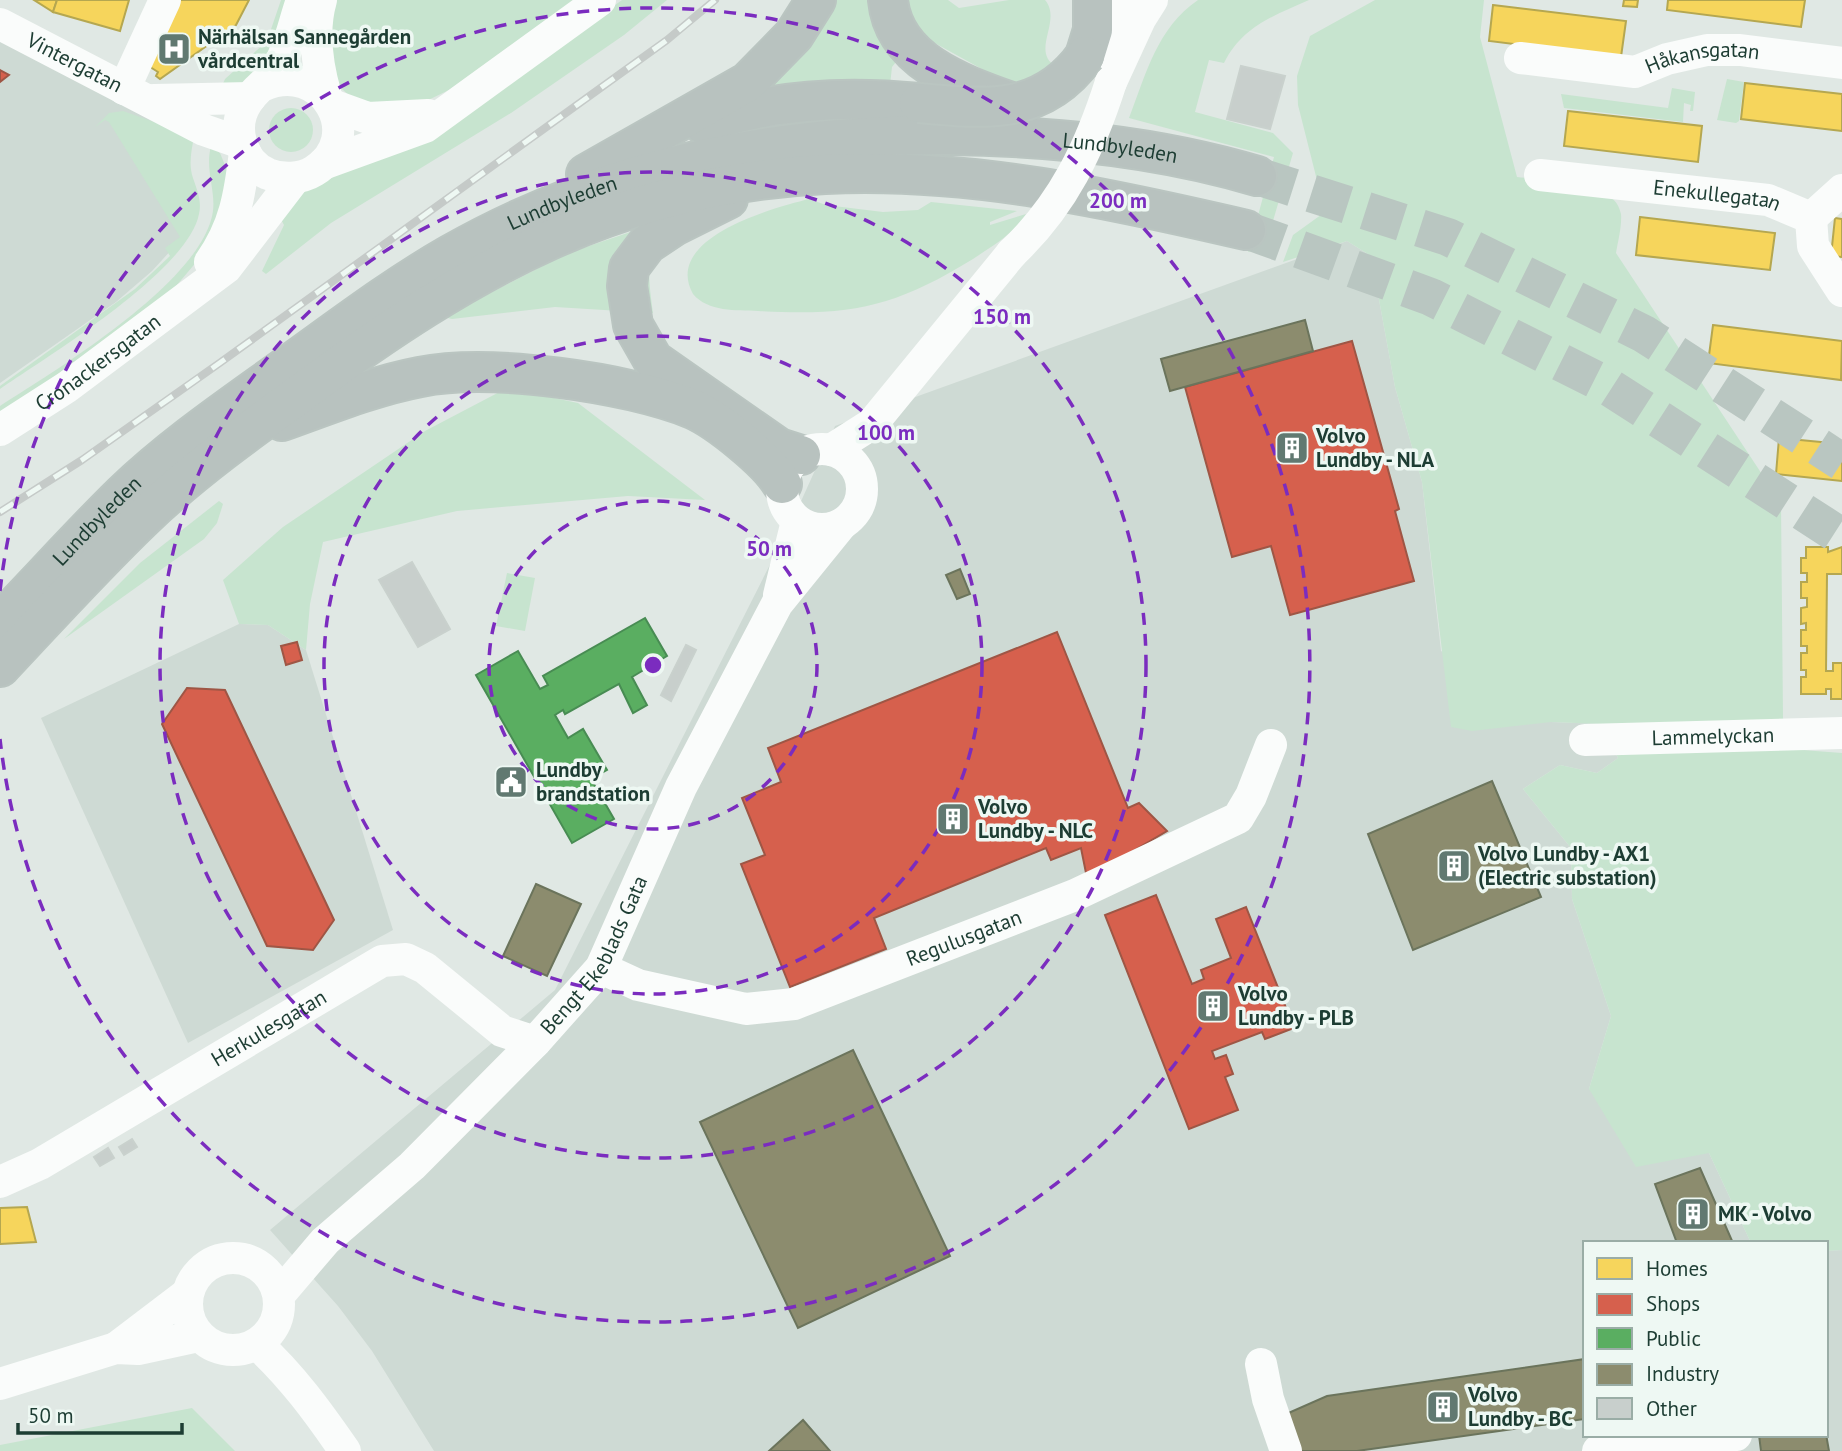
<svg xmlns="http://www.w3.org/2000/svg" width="1842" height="1451" font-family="'PT Sans',sans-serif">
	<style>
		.built { fill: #cedad4 }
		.green { fill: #c7e4cf }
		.homes { fill: #f6d55c; stroke: #b5a750; stroke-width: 2 }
		.shops { fill: #d6604d; stroke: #9e5645; stroke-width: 2 }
		.public { fill: #5aae61; stroke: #488c53; stroke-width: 2 }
		.industry { fill: #8c8c6e; stroke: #6b745c; stroke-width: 2 }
		.building { fill: #c8cfcc; stroke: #c9d1cd; stroke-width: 2 }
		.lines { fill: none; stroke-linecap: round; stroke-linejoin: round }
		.highway-tunnel { stroke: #b9c6c1; stroke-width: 38; stroke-dasharray: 38 19; stroke-linecap: butt }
		.highway-casing { stroke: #bac5c1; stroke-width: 42 }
		.minor { stroke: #fafcfb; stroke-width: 32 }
		.highway { stroke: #b8c2bf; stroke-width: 38 }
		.rail-casing { stroke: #c5cac8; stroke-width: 8 }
		.rail { stroke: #eef8f3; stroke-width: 5; stroke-dasharray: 16; stroke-linecap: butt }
		.highway-bridge-casing { stroke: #bac5c1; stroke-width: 42; stroke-linecap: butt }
		.minor-bridge { stroke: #fafcfb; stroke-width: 32 }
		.highway-bridge { stroke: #b8c2bf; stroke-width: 38 }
		.ring { fill: none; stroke: #7b2cbf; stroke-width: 3.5; stroke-dasharray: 12 9 }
		.labels { text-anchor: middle; stroke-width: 7; stroke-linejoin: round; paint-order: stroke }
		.poi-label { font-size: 21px; font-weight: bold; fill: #1d3d33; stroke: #eef8f3; text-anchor: start }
		.street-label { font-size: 21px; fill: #1d3d33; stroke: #eef8f3 }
		.centre { fill: #7b2cbf; stroke: #eef8f3; stroke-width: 3.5 }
		.ring-label { font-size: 21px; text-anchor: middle; font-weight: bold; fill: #7b2cbf; stroke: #eef8f3; stroke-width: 7; stroke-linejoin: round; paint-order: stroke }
	</style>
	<rect width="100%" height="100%" fill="#e0e8e4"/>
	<!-- built -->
	<g class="built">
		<path d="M0,41L192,132L187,161L184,236L152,271L116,302L0,383Z"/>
		<path d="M1347,241L1371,256L1395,387L1422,482L1441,651L1551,722L1601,724L1618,758L1597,773L1560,765L1523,789L1571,848L1572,899L1611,1016L1589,1089L1709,1153L1751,1243H1585V1435H1826V1251L1842,1250V1451H434L372,1351L338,1306L270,1230L555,990L793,519L835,426Z"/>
		<path d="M239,624L268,625L306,650L393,930L188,1043L41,718Z"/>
	</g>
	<!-- green -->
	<g class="green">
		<path d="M281,0H293L260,76L218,95L225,79L267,41Z"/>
		<path d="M328,0H574L449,90L422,103L360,105L334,82Z"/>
		<path d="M622,0H667L624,35L511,113L331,223L266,274L262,271L284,225L277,212L291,196L342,166L459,118Z"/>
		<path d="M827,0H872L899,58L892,67L890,85L763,93Z"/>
		<path d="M897,0H948L959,8L1009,0H1045C1063,21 1029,52 1057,67L1041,80L1009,84L922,36Z"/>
		<path d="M1198,0H1309C1273,16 1243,26 1224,63L1209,60L1195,112L1273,133L1293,153L1265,248L1248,252L1274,157L1129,118C1146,74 1157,28 1198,0Z"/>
		<path d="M1375,0H1484L1480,37L1517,177C1544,180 1616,179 1621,214C1622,226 1618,241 1616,253L1781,503L1783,718L1789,749L1842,753V1250L1826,1251V1243H1751L1709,1153L1636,1167L1589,1089L1611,1016L1572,899L1571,848L1523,789L1560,765L1597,773L1618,758L1601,724L1551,722L1472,731L1451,727L1422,482L1395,387L1371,256L1347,241L1283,262L1293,235L1325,212L1298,105L1297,76L1310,36Z"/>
		<path d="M1727,79L1744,82L1739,121L1736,123L1717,120Z"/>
		<path d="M1672,88L1695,92L1693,111H1690L1691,105L1684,103L1683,122L1564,108L1561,94L1668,108Z"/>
		<circle cx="291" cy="130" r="22"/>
		<path d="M123,111L194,136C192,149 188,164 193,178C197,190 202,201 199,214C188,271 48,356 0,389V386L135,289L170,256L165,248L180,237L109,122L105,120L95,127L109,113Z"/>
		<path d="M211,146L220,153L229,175L209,247L171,292L0,416V406C58,369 192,287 211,220C219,195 204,173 211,146Z"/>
		<path d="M809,199L826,205L883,212L918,210L931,202L1017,211L990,222V225L1026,214C1015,233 991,247 973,259C893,308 851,316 758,311C736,310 708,312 693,294C662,238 773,208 809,199Z"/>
		<path d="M687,213C647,256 645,254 653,313L555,307L452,319L443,317L568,253Z"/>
		<path d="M507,388L578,403L705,500L628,496L457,511L323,542L310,604L306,650L268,625L239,624L223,580L283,527L425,431Z"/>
		<path d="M219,501L223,504L217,523L204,539L64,639L140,563Z"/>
		<path d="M507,573L535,578L525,631L496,626Z"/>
		<path d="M192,1408L235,1451H0V1445Z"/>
	</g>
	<!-- homes -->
	<g class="homes">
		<path d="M34,0H57L53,12Z"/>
		<path d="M57,0H129L120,31L53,12Z"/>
		<path d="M179,0H249L236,25L160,79L156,76L158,72L147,65Z"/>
		<path d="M1624,0H1638L1637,7L1623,6Z"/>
		<path d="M1668,0H1805L1801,27L1667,10Z"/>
		<path d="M1493,5L1626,21L1621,57L1489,41Z"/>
		<path d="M1745,83L1842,94V131L1741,119Z"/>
		<path d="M1568,111L1702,126L1698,162L1564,146Z"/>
		<path d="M1640,217L1775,233L1770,270L1636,255Z"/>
		<path d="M1835,218L1842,219V257L1831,256Z"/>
		<path d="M1713,325L1842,341L1841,380L1708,363Z"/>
		<path d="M1779,438L1842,444V481L1776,474Z"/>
		<path d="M1806,547H1828V552L1842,547V574H1827L1826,671H1833V663H1842V699H1831V689H1826V694H1801V677H1806V670H1801V653H1807V646H1801V630H1806V623L1801,624V608L1807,607V598H1801V582H1807V573H1801V558H1806Z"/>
		<path d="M27,1207L36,1242L0,1244V1208Z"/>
	</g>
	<!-- shops -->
	<g class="shops">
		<path d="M0,70L9,75L0,82Z"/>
		<path d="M1352,341L1399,509L1395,511L1414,581L1290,615L1271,546L1232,557L1185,387Z"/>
		<path d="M1057,632L1128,808L1139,803L1167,831L1087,878L1081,848L1051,860L1046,848L874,918L886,949L790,987L741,864L765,855L742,798L781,782L768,748Z"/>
		<path d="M297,642L302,660L286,665L281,646Z"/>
		<path d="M187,688L225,690L334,920L313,950L267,946L162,724Z"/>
		<path d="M1156,895L1192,984L1204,979L1201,970L1231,958L1216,919L1246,907L1294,1028L1265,1039L1262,1032L1212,1051L1215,1059L1226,1055L1233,1074L1225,1077L1238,1110L1189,1129L1105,915Z"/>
	</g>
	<!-- public -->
	<path class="public" d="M645,618L667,656L632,677L647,705L633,713L619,684L565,714L563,710L555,715L568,738L583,729L607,770L591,779L614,819L572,843L476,675L518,651L540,689L548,685L543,676Z"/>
	<!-- industry -->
	<g class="industry">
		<path d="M1305,320L1313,351L1170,391L1161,359Z"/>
		<path d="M960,569L970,594L957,599L946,575Z"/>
		<path d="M1492,781L1541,897L1413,950L1368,834Z"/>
		<path d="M536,884L581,904L547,976L503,956Z"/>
		<path d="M853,1050L950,1256L798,1328L700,1122Z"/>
		<path d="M1700,1168L1733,1243H1677L1655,1184Z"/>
		<path d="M1585,1359V1419L1357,1451H1292L1277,1418L1327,1396Z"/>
		<path d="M803,1420L830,1451H769Z"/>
		<path d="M1826,1434L1829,1451H1761L1759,1435Z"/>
	</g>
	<!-- building -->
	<g class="building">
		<path d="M1241,66L1285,76L1270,129L1227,119Z"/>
		<path d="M412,562L450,629L418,647L379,580Z"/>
		<path d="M686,645L696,650L671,701L661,695Z"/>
		<path d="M132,1139L137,1147L124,1155L119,1147Z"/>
		<path d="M108,1148L114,1158L100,1166L94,1157Z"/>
	</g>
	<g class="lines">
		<!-- highway-tunnel -->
		<g class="highway-tunnel">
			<path d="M1257,176L1448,237L1644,334L1842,462"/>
			<path d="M1246,230L1431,297L1606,385L1842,537"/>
		</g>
		<defs>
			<g id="highway">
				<path d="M888,0C894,65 970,87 1022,106"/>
				<path d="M1085,56L1093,30V0"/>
				<path d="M703,124C771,99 848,96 919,103"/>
				<path d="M586,174L748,82L794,35L816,0"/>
				<path d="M728,199L674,226L647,244L629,268L627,286L633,325L653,360L779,448L801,455"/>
				<path d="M282,421C327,405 373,386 420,377C490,363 627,382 693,409C718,420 769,461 782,484"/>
				<path id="s9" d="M0,622C41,580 81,535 123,494C176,443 238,402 297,359C347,323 396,286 450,255C602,168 774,134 948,135C1053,136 1156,146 1257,176"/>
				<path d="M0,667C47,617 93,566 143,518C192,471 248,431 304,391C468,270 616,184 825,174C968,167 1108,198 1246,230"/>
			</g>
		</defs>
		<!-- highway casing -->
		<use href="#highway" class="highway-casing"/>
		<!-- minor -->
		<g class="minor">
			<path d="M321,0C312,31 317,65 326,96"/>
			<path id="s1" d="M0,24L204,130L241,143"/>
			<path d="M1115,51L1121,0"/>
			<path id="s2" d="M1520,58L1635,72L1667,59L1707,50H1740L1842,63"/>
			<path d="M1111,82L1140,19L1152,0"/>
			<path d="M262,86C323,58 368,137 314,171C301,179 283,180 268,174C240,162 231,126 247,102C255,89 268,82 276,70C289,51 294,22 302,0"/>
			<path d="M124,89L165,0"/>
			<path d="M154,100L250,98"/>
			<path d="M332,105L368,118L428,115"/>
			<path d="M323,164L425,127L600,0"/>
			<path id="s3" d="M1540,175L1768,200L1811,218L1813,246L1842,291"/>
			<path d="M1811,218L1842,190"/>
			<path d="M210,262C235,227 240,194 245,152"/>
			<path id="s4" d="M0,430L67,387L226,268L295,178"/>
			<circle cx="822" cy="489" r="40"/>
			<path d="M831,450L872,424L1012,253"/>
			<path d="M779,595L797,521"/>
			<path id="s5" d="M1585,740L1842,733"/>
			<path id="s6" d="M601,968L638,985L746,1009L794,1004L1075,895L1238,818L1251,796L1271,745"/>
			<path id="s7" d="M0,1182L40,1164L382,961L406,959L425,968L502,1031L535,1042"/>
			<circle cx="233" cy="1304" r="46"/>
			<path id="s8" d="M279,1295L325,1241L412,1166L535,1042L601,968L681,787L777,604L841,525"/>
			<path d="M257,1344C292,1376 318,1412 345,1451"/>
			<path d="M116,1348L187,1294"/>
			<path d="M1261,1364L1268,1399L1286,1451"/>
			<path d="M0,1384L116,1348L138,1349L198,1336"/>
			<path d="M1598,1451L1646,1442L1736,1435"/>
		</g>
		<!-- highway -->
		<use href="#highway" class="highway"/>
		<defs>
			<path id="rail" d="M0,512L82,460L221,362L667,40L715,0"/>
		</defs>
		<!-- rail casing -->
		<use href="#rail" class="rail-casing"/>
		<!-- rail -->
		<use href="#rail" class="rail"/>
		<defs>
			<path id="highway-bridge" d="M919,103C985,109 1042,116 1085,56"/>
		</defs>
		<!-- highway-bridge casing -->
		<use href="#highway-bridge" class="highway-bridge-casing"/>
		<!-- minor-bridge -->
		<path class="minor-bridge" d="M1012,253C1063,205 1090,148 1111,82"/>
		<!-- highway-bridge -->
		<use href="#highway-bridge" class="highway-bridge"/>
	</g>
	<!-- distance rings -->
	<g class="ring">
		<circle cx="653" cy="665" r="164"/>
		<circle cx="653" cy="665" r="329"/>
		<circle cx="653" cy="665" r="493"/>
		<path d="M0 591A657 657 0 1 1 0 739"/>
	</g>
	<!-- icons -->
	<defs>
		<symbol id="hospital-square" viewBox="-11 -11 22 22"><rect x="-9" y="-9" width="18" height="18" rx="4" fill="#617971" stroke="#eef8f3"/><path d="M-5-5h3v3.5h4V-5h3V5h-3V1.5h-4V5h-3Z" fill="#fff"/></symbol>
		<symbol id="building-square" viewBox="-11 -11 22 22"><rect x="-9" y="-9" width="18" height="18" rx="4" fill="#617971" stroke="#eef8f3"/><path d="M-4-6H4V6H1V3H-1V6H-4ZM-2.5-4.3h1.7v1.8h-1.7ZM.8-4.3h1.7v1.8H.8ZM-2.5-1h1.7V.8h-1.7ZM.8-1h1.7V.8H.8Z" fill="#fff"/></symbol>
		<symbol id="civic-square" viewBox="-11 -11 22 22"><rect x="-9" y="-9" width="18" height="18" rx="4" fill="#617971" stroke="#eef8f3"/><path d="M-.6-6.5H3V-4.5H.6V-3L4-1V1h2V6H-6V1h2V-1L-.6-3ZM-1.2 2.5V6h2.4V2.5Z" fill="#fff"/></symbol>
	</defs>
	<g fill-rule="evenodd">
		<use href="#hospital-square" x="155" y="30" width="38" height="38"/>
		<use href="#building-square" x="1273" y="429" width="38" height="38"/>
		<use href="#civic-square" x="492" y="763" width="38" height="38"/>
		<use href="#building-square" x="934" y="800" width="38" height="38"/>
		<use href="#building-square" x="1435" y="847" width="38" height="38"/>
		<use href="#building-square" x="1194" y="987" width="38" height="38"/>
		<use href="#building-square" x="1674" y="1195" width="38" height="38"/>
		<use href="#building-square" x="1424" y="1388" width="38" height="38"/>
	</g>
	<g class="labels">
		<!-- poi labels -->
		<g class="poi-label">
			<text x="198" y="44">Närhälsan Sannegården<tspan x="198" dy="24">vårdcentral</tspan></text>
			<text x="1316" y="443">Volvo<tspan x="1316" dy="24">Lundby - NLA</tspan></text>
			<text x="536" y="777">Lundby<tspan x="536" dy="24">brandstation</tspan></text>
			<text x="978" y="814">Volvo<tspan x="978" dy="24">Lundby - NLC</tspan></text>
			<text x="1478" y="861">Volvo Lundby - AX1<tspan x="1478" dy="24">(Electric substation)</tspan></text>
			<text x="1238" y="1001">Volvo<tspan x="1238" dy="24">Lundby - PLB</tspan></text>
			<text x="1718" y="1221">MK - Volvo</text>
			<text x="1468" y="1402">Volvo<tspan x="1468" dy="24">Lundby - BC</tspan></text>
		</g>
		<!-- street labels -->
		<g class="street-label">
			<text dy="7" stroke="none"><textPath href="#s1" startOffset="84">Vintergatan</textPath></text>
			<text dy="7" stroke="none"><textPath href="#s2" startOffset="186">Håkansgatan</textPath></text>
			<text dy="7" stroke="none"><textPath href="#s9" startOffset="1274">Lundbyleden</textPath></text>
			<text dy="7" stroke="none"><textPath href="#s3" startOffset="178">Enekullegatan</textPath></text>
			<text dy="7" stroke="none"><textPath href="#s9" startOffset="707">Lundbyleden</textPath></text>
			<text dy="7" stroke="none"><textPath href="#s4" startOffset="119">Cronackersgatan</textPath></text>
			<text dy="7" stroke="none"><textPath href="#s9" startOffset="140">Lundbyleden</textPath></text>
			<text dy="7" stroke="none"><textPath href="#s5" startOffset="128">Lammelyckan</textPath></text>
			<text dy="7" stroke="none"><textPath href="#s6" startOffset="382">Regulusgatan</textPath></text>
			<text dy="7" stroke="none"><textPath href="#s8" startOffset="467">Bengt Ekeblads Gata</textPath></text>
			<text dy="7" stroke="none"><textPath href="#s7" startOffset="310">Herkulesgatan</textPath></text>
		</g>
	</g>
	<circle cx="653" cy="665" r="10" class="centre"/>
	<g class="ring-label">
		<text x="1118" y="208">200 m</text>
		<text x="1002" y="324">150 m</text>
		<text x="886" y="440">100 m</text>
		<text x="769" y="556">50 m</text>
	</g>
	<!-- legend -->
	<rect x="1583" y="1241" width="245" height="196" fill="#eef8f3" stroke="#9aada6" stroke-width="2"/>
	<rect x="1597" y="1258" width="35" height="21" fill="#f6d55c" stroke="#9aada6" stroke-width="2"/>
	<text x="1646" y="1276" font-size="21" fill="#1d3d33">Homes</text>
	<rect x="1597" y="1294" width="35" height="21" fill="#d6604d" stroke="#9aada6" stroke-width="2"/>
	<text x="1646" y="1311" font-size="21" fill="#1d3d33">Shops</text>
	<rect x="1597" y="1328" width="35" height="21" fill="#5aae61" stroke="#9aada6" stroke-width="2"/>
	<text x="1646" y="1346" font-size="21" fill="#1d3d33">Public</text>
	<rect x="1597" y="1364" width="35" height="21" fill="#8c8c6e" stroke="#9aada6" stroke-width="2"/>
	<text x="1646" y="1381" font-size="21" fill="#1d3d33">Industry</text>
	<rect x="1597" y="1398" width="35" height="21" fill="#c8cfcc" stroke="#9aada6" stroke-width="2"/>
	<text x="1646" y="1416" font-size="21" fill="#1d3d33">Other</text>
	<!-- scale -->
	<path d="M18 1423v10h164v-10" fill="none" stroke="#1d3d33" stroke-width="3.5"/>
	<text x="28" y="1423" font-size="21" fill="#1d3d33" stroke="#eef8f3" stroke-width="5" paint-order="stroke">50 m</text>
</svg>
